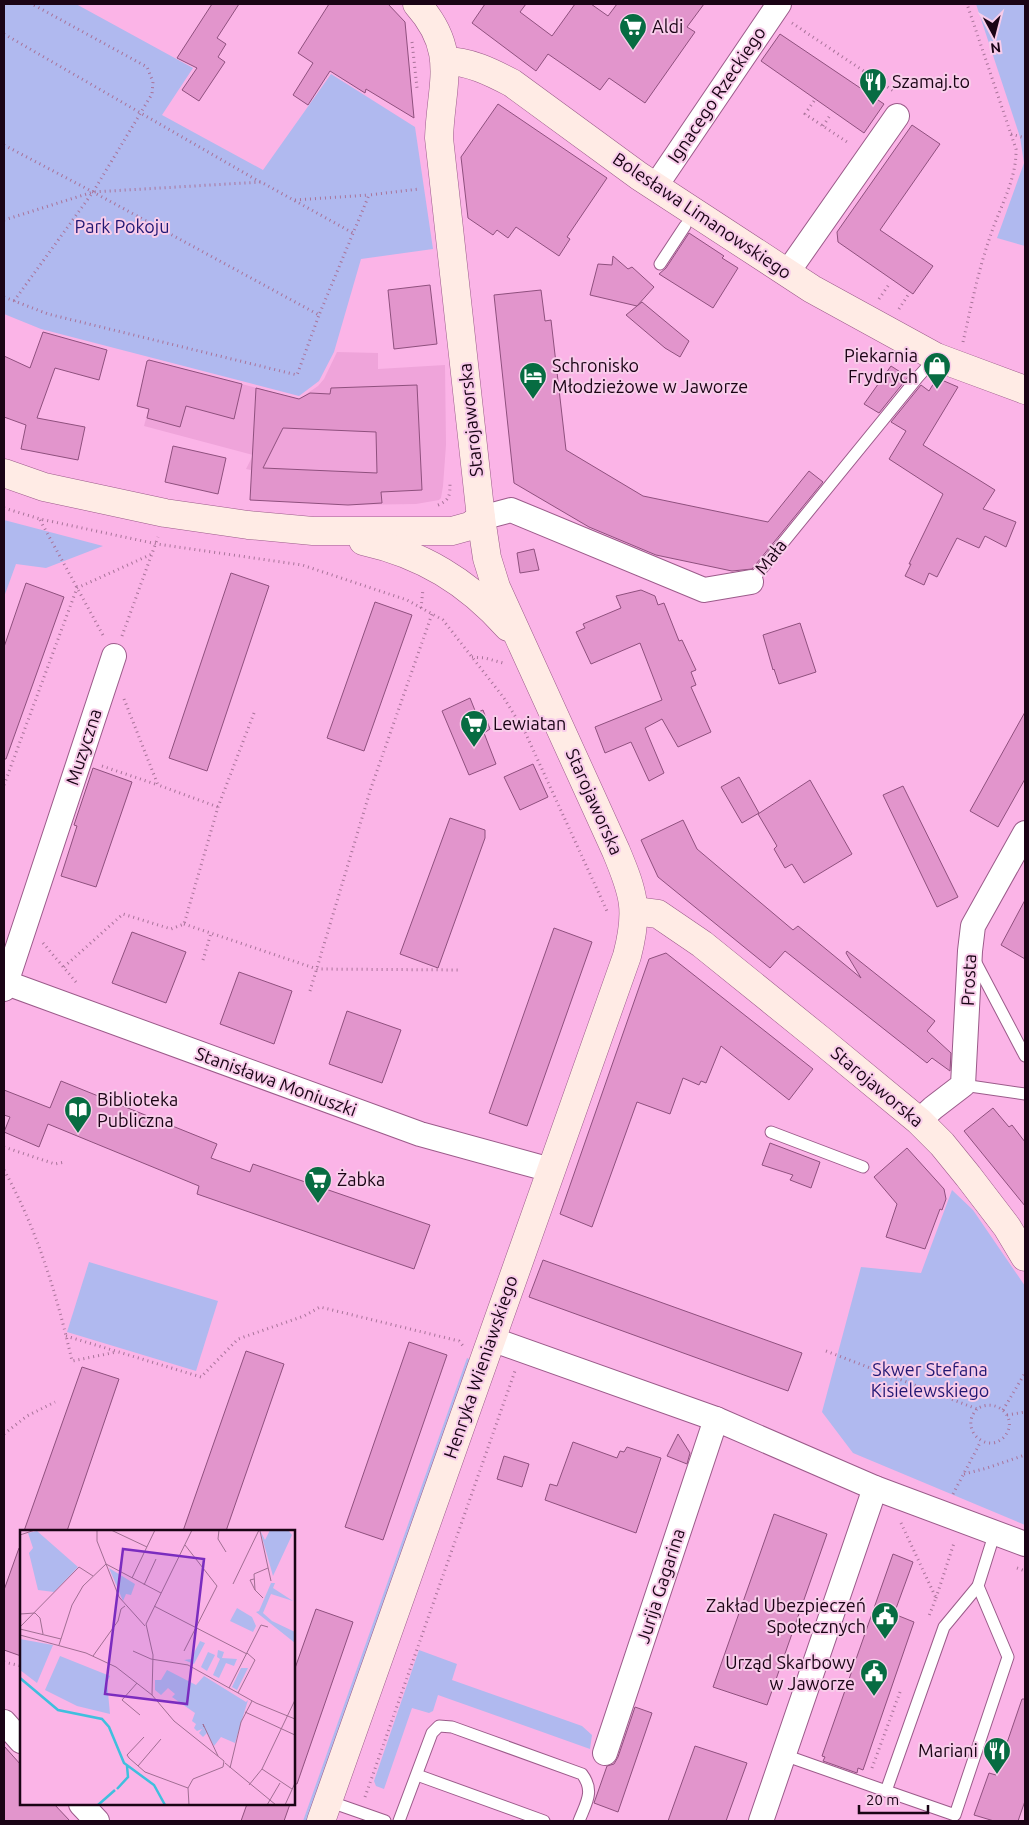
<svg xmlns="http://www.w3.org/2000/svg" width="1029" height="1825" font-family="Ubuntu,sans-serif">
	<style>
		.built { fill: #efa4da }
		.green { fill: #b0b9ef }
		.building { fill: #e295cc; stroke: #8f507e; fill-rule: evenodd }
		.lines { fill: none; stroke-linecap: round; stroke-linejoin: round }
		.lane-casing { stroke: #9b5b8a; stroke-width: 13 }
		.street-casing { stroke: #9b5b8a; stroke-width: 26 }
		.secondary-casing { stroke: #9b5b8a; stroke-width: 29 }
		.path { stroke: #a87399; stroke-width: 3; stroke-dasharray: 1 4; stroke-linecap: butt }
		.lane { stroke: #fff; stroke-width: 11 }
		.street { stroke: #fff; stroke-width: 24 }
		.secondary { stroke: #ffebe5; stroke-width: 28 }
		.labels { text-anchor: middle; stroke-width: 4; stroke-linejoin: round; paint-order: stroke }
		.poi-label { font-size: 18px; fill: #1a0415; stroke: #f8ccea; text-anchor: start }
		.street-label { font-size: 18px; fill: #1a0415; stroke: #f8ccea }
		.park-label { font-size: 18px; fill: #221873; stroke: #f8ccea }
		.inset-river { fill: none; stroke: #40bfde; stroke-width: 2.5 }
		.inset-road { fill: none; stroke: #a16e93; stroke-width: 1 }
		.view { fill: #7b2cbf; fill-opacity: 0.15; stroke: #7b2cbf; stroke-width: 2.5 }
		.inset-edge { fill: none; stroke: #1a0415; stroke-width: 2.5 }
	</style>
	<rect width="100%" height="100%" fill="#fbb4e7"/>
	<!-- built -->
	<path class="built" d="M337,352L378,353V369L445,365L446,445L443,486L441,498L439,500L416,504L348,505L312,471L252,467L251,470L246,469L253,455L144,426L161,363L299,399L318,386L324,379Z"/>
	<!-- green -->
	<g class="green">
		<path d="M4,4H76L193,68L162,115L263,170L331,74L415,127L433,249L361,259L334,352L319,381L299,396L41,329L4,314Z"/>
		<path d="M976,4H1025V246L997,238L1024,163L1020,137Z"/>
		<path d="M4,520L103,546L46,568L16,564L4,597Z"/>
		<path d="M952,1190L973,1210L1025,1286V1525L853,1453L822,1412L861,1267L921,1273Z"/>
		<path d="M89,1262L218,1301L196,1371L67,1332Z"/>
		<path d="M467,1358L471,1360L308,1821H303Z"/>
		<path d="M419,1650L457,1664L452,1680L582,1726L592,1735L590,1749L438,1695L433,1711L429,1713L412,1708L384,1789L376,1786L374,1781Z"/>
	</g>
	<!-- building -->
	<g class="building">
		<path d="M212,4H239L217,38L226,44L218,57L225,62L199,101L182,90L197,68L177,58Z"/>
		<path d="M329,4H388L405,22L414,118L366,89L365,93L330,71L308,105L293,95L313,63L298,53Z"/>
		<path d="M485,4H526L520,12L552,36L575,4H591L608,16L617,4H704L687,27L695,32L645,103L609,78L600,90L548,54L536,71L472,23Z"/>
		<path d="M780,34L884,104L864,133L761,61Z"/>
		<path d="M498,104L607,178L567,237L570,239L559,256L516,227L508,238L497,230L493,235L468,218L461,157Z"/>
		<path d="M912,125L940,144L880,230L933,266L913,294L838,242L837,232Z"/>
		<path d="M689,233L724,256L722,258L738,268L713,308L659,274L666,268Z"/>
		<path d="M613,256L628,269L632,267L654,287L637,306L642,302L689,341L680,357L665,348L626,315L637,306L590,295L598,264L612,265Z"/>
		<path d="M430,285L437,344L394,349L388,290Z"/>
		<path d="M541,290L545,321L551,320L566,450L643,496L768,522L809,471L823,482L752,569L732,571L656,555L589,527L514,483L494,295Z"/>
		<path d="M43,332L107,350L99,380L55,368L37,418L85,427L78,460L21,449L26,425L4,417V356L30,368Z"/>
		<path d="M149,360L242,384L234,419L186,406L180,427L147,418L149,409L137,406L147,361Z"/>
		<path d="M891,366L908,377L879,413L864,404Z"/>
		<path d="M937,378L958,387L923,445L995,490L983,509L1016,522L1006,547L985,536L979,548L957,538L937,577L929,573L924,585L905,576L911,564H909L943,494L889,459L906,431L891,422L921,385L929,391Z"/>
		<path d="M417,385L422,490L381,492L382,503L348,505L250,500L256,388L299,399L310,393L330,394L331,388ZM283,428L376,432L377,473L263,468Z"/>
		<path d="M173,446L226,458L218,494L165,482Z"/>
		<path d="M534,549L539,570L520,573L517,553Z"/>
		<path d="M231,573L269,586L207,771L169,758Z"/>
		<path d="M26,583L64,597L6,759H4V647Z"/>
		<path d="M641,590L655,596L658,605L664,603L679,641L682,640L696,670L691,672L696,685L691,687L711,732L678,747L662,719L645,728L664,773L649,781L631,742L605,753L595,727L662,700L640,643L591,664L576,632L585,628L583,624L621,608L616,596Z"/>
		<path d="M375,602L412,615L364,751L327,738Z"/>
		<path d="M800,623L816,672L779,684L774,669L773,670L763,635Z"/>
		<path d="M470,698L476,713L483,710L490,729L484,733L496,764L469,775L442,711Z"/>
		<path d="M1025,712V779L998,827L970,811Z"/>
		<path d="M533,764L548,797L520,810L504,777Z"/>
		<path d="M93,768L132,782L96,887L61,876L77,826L74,825Z"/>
		<path d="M739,777L759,813L742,823L721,787Z"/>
		<path d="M810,780L852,854L804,883L792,864L785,868L774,849L777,846L758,814Z"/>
		<path d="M903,786L958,897L937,907L883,795Z"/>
		<path d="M450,818L485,830V838L438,968L400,954Z"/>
		<path d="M683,820L697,849L793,930L798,926L861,978L846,953L847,951L935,1021L927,1031L951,1053L950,1071L932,1058L927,1063L785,951L770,968L658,877L641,840Z"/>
		<path d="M1025,900V959L1001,945Z"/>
		<path d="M554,928L592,942L527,1126L489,1113Z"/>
		<path d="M132,932L186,952L166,1003L112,983Z"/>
		<path d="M666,953L813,1069L789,1100L721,1046L706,1083L701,1081L699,1085L683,1078L670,1114L637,1102L592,1227L560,1214L649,959Z"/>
		<path d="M239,972L292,991L274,1044L220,1024Z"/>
		<path d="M347,1011L401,1030L382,1083L329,1064Z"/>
		<path d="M61,1081L217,1144L211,1158L250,1172L253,1164L430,1225L414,1269L197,1194L199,1186L48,1124L39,1147L4,1132L10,1117L4,1115V1090L50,1108Z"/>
		<path d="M993,1108L1009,1127L1012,1125L1025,1142V1206L964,1131Z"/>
		<path d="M770,1143L820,1162L811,1188L790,1180L793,1175L762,1165Z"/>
		<path d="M907,1148L944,1189L946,1199L942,1210L940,1209L925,1249L886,1237L897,1204L874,1177Z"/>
		<path d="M543,1260L802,1353L788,1391L529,1297Z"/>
		<path d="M409,1342L447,1355L383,1540L345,1527Z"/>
		<path d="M246,1351L284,1364L226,1531H183Z"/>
		<path d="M82,1367L119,1379L67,1531H24Z"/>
		<path d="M678,1434L690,1453L687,1464L667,1456Z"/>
		<path d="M573,1442L617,1458L620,1451L624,1452L627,1447L661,1458L636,1533L545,1500L550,1484L557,1486Z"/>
		<path d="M504,1456L529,1464L522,1487L497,1479Z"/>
		<path d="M774,1514L827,1534L767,1705L713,1687Z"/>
		<path d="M19,1548H21V1656L4,1650V1590Z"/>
		<path d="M893,1554L913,1562L894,1614L914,1622L863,1770L858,1768L857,1773L823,1761L825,1757L822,1756Z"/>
		<path d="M316,1609L353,1622L297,1784H294V1671Z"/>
		<path d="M1022,1699H1025V1801L1018,1821H994L974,1815L989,1773L996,1775Z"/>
		<path d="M635,1707L652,1713L618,1812L594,1803L607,1766L614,1764L618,1757Z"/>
		<path d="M4,1746L21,1765V1804H54L70,1821H4Z"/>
		<path d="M695,1746L747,1763L726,1821H668Z"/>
		<path d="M247,1804H290L284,1821H241Z"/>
	</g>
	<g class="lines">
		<defs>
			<g id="lane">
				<path d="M660,264L685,226"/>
				<path d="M751,582L918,377L936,357"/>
				<path d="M974,959L1025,1056"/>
				<path d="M963,1085L1025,1094"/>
				<path d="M771,1132L863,1167"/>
				<path d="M784,1755L886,1791L944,1627L978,1586L995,1532"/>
				<path d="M417,1775L544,1821"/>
				<path d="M886,1791L955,1815L1008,1657L978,1586"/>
				<path d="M328,1801L385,1821"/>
				<path d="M399,1821L432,1733L439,1726L452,1727L582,1774C595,1791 586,1803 579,1821"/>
			</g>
			<g id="street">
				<path d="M655,187L779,4"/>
				<path d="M787,273L897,116"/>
				<path d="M481,518L511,510L704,590L751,582"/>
				<path d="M4,982L420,1134L551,1170"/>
				<path d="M4,989L114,656"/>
				<path d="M919,1121L933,1108L963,1085L970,951L973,926L1025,833"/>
				<path d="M491,1339L716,1419L875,1488L1025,1544"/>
				<path d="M4,1722L21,1741"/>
				<path d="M605,1753L716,1419"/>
				<path d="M81,1804L97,1821"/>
				<path d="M761,1821L875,1488"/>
			</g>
			<g id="secondary">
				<path d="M445,61C469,61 491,72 512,83L639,176L812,289L936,357L1025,390"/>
				<path d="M4,473L44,487L165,513L248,525L313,531H452L470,526L481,518"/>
				<path d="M363,541C422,554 468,582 508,627"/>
				<path d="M635,911L658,914L702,944L822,1041L919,1121L942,1144L968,1176L1007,1227L1025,1257"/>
				<path d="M321,1821L627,956C639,910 634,894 616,851L496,587L487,558L481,518L439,138C441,83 459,51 417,4"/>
			</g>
		</defs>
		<!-- lane casing -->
		<use href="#lane" class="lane-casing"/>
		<!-- street casing -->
		<use href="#street" class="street-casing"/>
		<!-- secondary casing -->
		<use href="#secondary" class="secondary-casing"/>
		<!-- path -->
		<g class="path">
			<path d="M792,23L895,92"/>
			<path d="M4,34L260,182"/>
			<path d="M412,42L417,88"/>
			<path d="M814,101L805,114L850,144"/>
			<path d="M823,126L831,114"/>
			<path d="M1011,134L1025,138"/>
			<path d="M4,145L93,192L319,315L369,195L419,189"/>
			<path d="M295,200L369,195"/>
			<path d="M4,220L93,192L261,182L353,233"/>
			<path d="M4,297L48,314L297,375L319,315"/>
			<path d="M879,299L890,283"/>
			<path d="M14,301L93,192L152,94L153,82L147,67L32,4"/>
			<path d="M899,309L908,295"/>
			<path d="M963,342C971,307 978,271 990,237C999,209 1017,179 1016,149L967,4"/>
			<path d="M438,505C450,500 450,495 450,482"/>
			<path d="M4,508L40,519L157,544L302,565L407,600L443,620L504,698L525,732L607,911"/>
			<path d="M40,520L104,637"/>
			<path d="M421,608L423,589"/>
			<path d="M122,636L158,537"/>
			<path d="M472,657L485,658L503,663"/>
			<path d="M124,699L158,785L218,807"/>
			<path d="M102,766L158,785"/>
			<path d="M4,785L77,588L152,554"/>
			<path d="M184,924L317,969L461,970"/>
			<path d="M43,943L76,982"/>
			<path d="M203,960L211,933"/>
			<path d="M64,967L123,914L171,929L184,924L218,807L254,713"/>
			<path d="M310,991L371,788L432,614"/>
			<path d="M4,1147L55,1164L65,1162"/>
			<path d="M4,1170C37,1229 57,1295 72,1361L117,1352"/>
			<path d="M66,1336L201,1377L238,1339L304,1316L320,1307L459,1341L464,1347"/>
			<path d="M826,1351L977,1409C997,1396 1020,1419 1004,1437C987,1455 958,1429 977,1409"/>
			<path d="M1003,1410L1025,1373"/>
			<path d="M1007,1415L1025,1412"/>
			<path d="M4,1434L27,1416L55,1402"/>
			<path d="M964,1474L987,1468L1025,1455"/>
			<path d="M953,1494L981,1441"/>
			<path d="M901,1523L936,1598L929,1616"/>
			<path d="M1017,1568L1025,1571"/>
			<path d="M936,1598L954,1543"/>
			<path d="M4,1662L21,1666"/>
			<path d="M872,1768L900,1692"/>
			<path d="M365,1797L515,1371"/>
		</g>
		<!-- lane -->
		<use href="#lane" class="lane"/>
		<!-- street -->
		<use href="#street" class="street"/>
		<!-- secondary -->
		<use href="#secondary" class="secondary"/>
	</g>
	<!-- icons -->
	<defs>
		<symbol id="supermarket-pin" viewBox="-11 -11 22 30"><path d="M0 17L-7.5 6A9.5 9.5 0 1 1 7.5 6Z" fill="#076c42" stroke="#f8ccea"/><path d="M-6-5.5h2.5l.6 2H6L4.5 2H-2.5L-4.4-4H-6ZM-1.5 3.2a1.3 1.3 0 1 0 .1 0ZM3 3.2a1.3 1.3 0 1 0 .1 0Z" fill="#fff"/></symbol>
		<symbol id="restaurant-pin" viewBox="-11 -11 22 30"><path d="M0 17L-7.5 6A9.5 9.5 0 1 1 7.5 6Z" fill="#076c42" stroke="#f8ccea"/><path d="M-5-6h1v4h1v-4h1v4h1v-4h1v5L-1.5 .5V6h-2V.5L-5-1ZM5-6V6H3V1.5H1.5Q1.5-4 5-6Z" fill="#fff"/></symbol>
		<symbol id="shop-pin" viewBox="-11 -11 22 30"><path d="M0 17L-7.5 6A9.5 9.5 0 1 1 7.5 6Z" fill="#076c42" stroke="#f8ccea"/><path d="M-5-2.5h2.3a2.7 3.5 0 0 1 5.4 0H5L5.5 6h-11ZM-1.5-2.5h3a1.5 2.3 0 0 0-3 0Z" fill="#fff"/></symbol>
		<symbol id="hotel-pin" viewBox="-11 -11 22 30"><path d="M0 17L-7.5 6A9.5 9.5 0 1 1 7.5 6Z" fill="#076c42" stroke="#f8ccea"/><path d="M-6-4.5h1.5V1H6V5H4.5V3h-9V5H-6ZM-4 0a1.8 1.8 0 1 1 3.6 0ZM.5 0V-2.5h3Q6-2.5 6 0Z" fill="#fff"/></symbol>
		<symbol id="library-pin" viewBox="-11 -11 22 30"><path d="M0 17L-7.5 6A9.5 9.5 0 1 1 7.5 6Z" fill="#076c42" stroke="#f8ccea"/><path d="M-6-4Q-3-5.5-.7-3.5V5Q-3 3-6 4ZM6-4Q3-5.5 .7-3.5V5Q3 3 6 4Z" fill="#fff"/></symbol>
		<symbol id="civic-pin" viewBox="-11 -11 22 30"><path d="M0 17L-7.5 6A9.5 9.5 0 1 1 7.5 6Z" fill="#076c42" stroke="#f8ccea"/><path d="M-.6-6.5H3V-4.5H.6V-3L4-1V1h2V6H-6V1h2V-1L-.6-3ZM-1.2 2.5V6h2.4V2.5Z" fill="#fff"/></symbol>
	</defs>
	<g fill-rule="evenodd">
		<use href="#supermarket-pin" x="617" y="11" width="32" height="43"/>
		<use href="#restaurant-pin" x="857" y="66" width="32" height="43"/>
		<use href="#shop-pin" x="921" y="350" width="32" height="43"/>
		<use href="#hotel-pin" x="517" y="360" width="32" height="43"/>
		<use href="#supermarket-pin" x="458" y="708" width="32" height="43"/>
		<use href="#library-pin" x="62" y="1094" width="32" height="43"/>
		<use href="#supermarket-pin" x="302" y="1164" width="32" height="43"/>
		<use href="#civic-pin" x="869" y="1600" width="32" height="43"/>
		<use href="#civic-pin" x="858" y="1657" width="32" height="43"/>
		<use href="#restaurant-pin" x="981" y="1735" width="32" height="43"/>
	</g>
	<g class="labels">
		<!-- poi labels -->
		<g class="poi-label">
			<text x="652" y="33">Aldi</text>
			<text x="892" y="88">Szamaj.to</text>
			<text x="918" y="362" text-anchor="end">Piekarnia<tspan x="918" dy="21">Frydrych</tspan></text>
			<text x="552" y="372">Schronisko<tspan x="552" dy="21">Młodzieżowe w Jaworze</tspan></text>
			<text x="493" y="730">Lewiatan</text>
			<text x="97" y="1106">Biblioteka<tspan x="97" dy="21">Publiczna</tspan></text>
			<text x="337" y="1186">Żabka</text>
			<text x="866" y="1612" text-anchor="end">Zakład Ubezpieczeń<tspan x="866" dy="21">Społecznych</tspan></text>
			<text x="855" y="1669" text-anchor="end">Urząd Skarbowy<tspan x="855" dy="21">w Jaworze</tspan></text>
			<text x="978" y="1757" text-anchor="end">Mariani</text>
		</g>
		<!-- street labels -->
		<g class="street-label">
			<text transform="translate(717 95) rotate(-56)" y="6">Ignacego Rzeckiego</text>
			<text transform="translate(702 216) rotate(34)" y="6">Bolesława Limanowskiego</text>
			<text transform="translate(471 420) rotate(-96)" y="6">Starojaworska</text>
			<text transform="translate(771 557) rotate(-51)" y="6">Mała</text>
			<text transform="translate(84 747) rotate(-72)" y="6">Muzyczna</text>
			<text transform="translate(594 802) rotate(66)" y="6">Starojaworska</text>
			<text transform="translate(969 980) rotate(-87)" y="6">Prosta</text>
			<text transform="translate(276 1082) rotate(20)" y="6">Stanisława Moniuszki</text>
			<text transform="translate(877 1087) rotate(40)" y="6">Starojaworska</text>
			<text transform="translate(481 1367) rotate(-71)" y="6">Henryka Wieniawskiego</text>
			<text transform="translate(661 1586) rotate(-72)" y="6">Jurija Gagarina</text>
		</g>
		<!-- park labels -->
		<g class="park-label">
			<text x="122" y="233">Park Pokoju</text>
			<text x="930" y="1376">Skwer Stefana<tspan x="930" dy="21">Kisielewskiego</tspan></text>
		</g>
	</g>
	<!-- overview -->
	<g transform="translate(20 1530)">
		<rect width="275" height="275" fill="#fbb4e7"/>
		<path d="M240,0L245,10L250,0H268L272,5L253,46ZM17,1L58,37L34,62L18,60L9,23L13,18L8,3ZM89,38L115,54L111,65L106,64L103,71ZM251,53H255L253,58L273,71L251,64L243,83L252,91L275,102V113L236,82L239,81ZM217,78L232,87L236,96L233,102L210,91ZM0,109L33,115L17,153L0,140ZM180,111L185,113L174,134L164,130L171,129ZM198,120L204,122L202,128L217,129L214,136L206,133L199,148L193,145L200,129L197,127ZM188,122L195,125L187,141L181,137ZM40,126L90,146L87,152L90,184L57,176L25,160ZM231,132L217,160L212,157L221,138H228ZM147,140L176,155L184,146L226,172L228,170L215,213L201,207L194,216L187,203L183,207L179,203L182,199L177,201L174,198L176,194L172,191L175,183L152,167L155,164L148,158L141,165L135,160V150H141Z" fill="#b0b9ef"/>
		<path class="inset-river" d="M0,148L38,180L82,189L89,197L104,233L134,255L145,275M97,259L108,247L107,236M78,275L95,260"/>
		<path class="inset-road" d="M77,0V11L99,67L125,96M91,0L127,17M199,0L198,9L206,22M240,1L251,51M0,5L15,0M112,48L135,0M234,49L230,50L235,60M213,54L239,0M124,55L136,29M243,68L235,60L234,44L248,38M134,76L227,124M0,84L15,83L20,88L23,104M0,97L59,37L73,46M0,99L41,109M0,105L66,123L96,137L132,165L154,191L204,231M39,115L52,75L63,56L86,34L141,63M113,121L131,129L168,135L236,173L275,189M164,121L197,56L165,15M73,126L98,91L101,79L105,76M117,153L102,170L120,185M209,158L241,95L248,97M218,163L235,130L227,123M132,165L133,125L126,94L172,0M225,182L275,205M184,197L183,194L198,226M124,207L107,225L109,228L125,242L168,258M205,233L256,275M118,236L141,209M210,238L221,192L232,171M242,239L272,259M229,255L242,239L275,170M169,275L168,258L173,249L203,237L204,231M247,275L260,253M265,275L275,253"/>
		<path class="view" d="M103,19L184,29L167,174L85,164Z"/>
		<rect width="275" height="275" class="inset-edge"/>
	</g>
	<!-- border -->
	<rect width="1029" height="1825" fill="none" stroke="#1a0415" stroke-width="10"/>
	<!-- north arrow -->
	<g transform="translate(994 35) rotate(173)" stroke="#f8ccea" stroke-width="4" paint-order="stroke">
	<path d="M0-4L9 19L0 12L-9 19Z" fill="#1a0415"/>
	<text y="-8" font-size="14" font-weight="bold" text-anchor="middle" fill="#1a0415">N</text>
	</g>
	<!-- scale -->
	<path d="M859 1805v8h69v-8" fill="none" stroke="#1a0415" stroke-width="2.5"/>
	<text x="866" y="1805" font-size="15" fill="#1a0415" stroke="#f8ccea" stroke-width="4" paint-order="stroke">20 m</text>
</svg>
